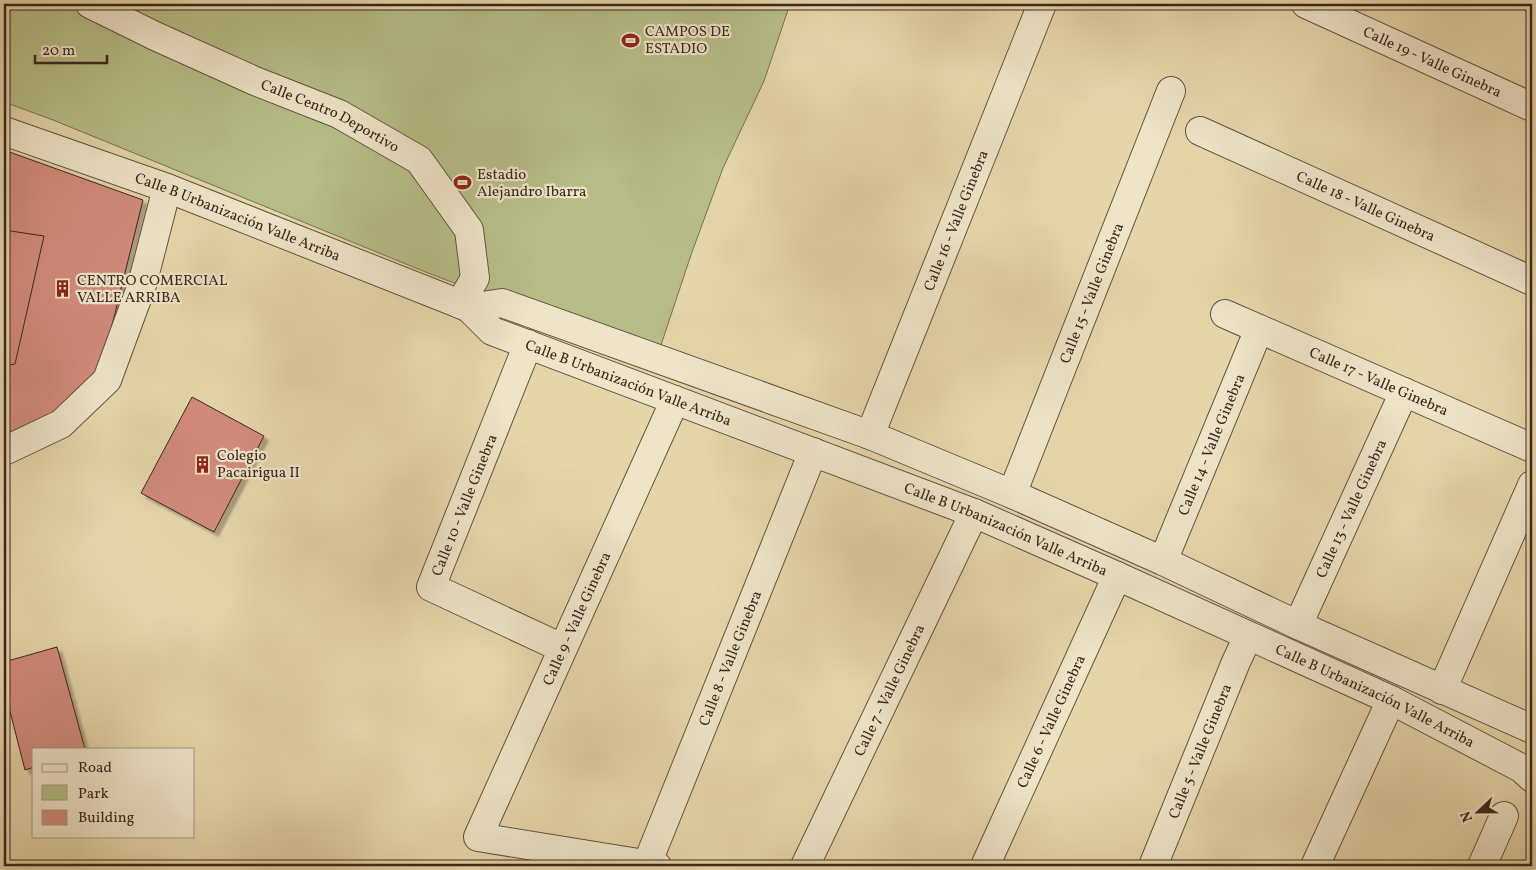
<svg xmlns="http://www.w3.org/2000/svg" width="1536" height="870" font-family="Vollkorn,serif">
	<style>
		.green { fill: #b6bd87; stroke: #797252 }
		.building { fill: #d28b7c; stroke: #3c261d; filter: url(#shadow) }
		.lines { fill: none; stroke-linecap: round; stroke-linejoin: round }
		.minor-casing { stroke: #665240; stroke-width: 30 }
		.minor { stroke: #eee4c8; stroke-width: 28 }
		.labels { text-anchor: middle; stroke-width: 4.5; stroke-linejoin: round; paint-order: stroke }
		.poi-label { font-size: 15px; fill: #3c261d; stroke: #eee4c8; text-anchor: start }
		.street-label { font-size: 15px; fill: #3c261d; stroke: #eee4c8 }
	</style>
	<defs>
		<filter id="shadow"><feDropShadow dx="4.5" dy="4.5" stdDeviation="1" flood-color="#0004"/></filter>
	</defs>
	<rect width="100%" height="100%" fill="#e5d6aa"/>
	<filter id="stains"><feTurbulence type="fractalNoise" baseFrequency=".004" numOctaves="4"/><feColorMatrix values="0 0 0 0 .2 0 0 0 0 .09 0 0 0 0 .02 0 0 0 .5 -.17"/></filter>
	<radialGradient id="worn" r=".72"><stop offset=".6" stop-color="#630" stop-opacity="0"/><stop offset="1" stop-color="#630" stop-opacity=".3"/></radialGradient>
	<!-- green -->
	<path class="green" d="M4,4H790L764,81L723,168L692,252L656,360L428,273L53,120L4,102Z"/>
	<!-- building -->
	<g class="building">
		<path d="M4,150L143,200L99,378L54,416L4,436Z"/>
		<path d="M4,230L44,236L15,364L4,366Z"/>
		<path d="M192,397L264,436L214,532L141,493Z"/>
		<path d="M57,647L85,749H34V767L25,770L4,688V662Z"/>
	</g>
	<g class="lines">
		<defs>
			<g id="minor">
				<path id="s1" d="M90,4L155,36L255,81L339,114L419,160L469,230L475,278L460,304"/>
				<path id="s2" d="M1306,4L1532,107"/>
				<path id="s3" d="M4,131L167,188L460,304L469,308L492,331L974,513L1117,576L1391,700L1521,768L1532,778"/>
				<path id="s4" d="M1200,131L1532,281"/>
				<path d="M469,308L502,303L870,435L1012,494L1163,561L1298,625L1532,729"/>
				<path id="s5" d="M1225,314L1532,448"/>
				<path d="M528,344L431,587L562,648"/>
				<path id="s6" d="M870,435L1042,4"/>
				<path d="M4,451L61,424L107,380L142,285L167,188"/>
				<path id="s7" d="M1012,494L1171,91"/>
				<path id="s8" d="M1163,561L1259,329"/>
				<path id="s9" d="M1298,625L1404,392"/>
				<path d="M1442,690L1532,485"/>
				<path id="s10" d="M647,864L813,452"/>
				<path id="s11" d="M657,866L478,837L675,400"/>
				<path id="s12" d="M805,866L974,513"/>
				<path id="s13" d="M985,866L1117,576"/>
				<path id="s14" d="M1153,866L1236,662L1248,636"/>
				<path d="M1315,866L1391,700"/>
				<path d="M1482,866L1504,816"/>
			</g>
		</defs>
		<!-- minor casing -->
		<use href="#minor" class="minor-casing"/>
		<!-- minor -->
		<use href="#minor" class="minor"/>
	</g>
	<!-- icons -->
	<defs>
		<symbol id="stadium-bare" viewBox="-9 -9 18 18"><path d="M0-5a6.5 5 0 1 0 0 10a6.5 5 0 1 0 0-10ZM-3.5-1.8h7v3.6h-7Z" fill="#8f2418" stroke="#eee4c8" stroke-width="2.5" paint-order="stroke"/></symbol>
		<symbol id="building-bare" viewBox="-9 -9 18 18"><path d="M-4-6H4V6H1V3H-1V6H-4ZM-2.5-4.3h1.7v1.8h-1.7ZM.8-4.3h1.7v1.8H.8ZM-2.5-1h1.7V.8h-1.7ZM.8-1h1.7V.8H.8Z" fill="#8f2418" stroke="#eee4c8" stroke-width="2.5" paint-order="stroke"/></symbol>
	</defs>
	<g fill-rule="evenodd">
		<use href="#stadium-bare" x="618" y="28" width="25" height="25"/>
		<use href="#stadium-bare" x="450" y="170" width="25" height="25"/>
		<use href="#building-bare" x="50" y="276" width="25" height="25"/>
		<use href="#building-bare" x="190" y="452" width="25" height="25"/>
	</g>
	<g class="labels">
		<!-- poi labels -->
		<g class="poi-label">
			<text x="645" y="36">CAMPOS DE<tspan x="645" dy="17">ESTADIO</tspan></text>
			<text x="477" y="179">Estadio<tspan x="477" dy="17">Alejandro Ibarra</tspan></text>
			<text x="77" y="285">CENTRO COMERCIAL<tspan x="77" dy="17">VALLE ARRIBA</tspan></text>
			<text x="217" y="460">Colegio<tspan x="217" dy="17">Pacairigua II</tspan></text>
		</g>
		<!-- street labels -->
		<g class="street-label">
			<text dy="5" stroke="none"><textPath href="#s2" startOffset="139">Calle 19 - Valle Ginebra</textPath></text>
			<text dy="5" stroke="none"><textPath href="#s1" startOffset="265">Calle Centro Deportivo</textPath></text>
			<text dy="5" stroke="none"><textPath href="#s4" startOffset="182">Calle 18 - Valle Ginebra</textPath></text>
			<text dy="5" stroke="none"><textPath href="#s3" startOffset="249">Calle B Urbanización Valle Arriba</textPath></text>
			<text dy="5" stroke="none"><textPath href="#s6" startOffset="231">Calle 16 - Valle Ginebra</textPath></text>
			<text dy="5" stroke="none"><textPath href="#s7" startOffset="216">Calle 15 - Valle Ginebra</textPath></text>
			<text dy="5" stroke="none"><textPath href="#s5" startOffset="168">Calle 17 - Valle Ginebra</textPath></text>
			<text dy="5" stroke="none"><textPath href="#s3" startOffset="676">Calle B Urbanización Valle Arriba</textPath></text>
			<text dy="5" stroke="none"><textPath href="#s8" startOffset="126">Calle 14 - Valle Ginebra</textPath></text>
			<text transform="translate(464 505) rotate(-68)" y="5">Calle 10 - Valle Ginebra</text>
			<text dy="5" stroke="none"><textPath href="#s9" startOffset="128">Calle 13 - Valle Ginebra</textPath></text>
			<text dy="5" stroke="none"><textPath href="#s3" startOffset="1081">Calle B Urbanización Valle Arriba</textPath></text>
			<text dy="5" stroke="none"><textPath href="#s11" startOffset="421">Calle 9 - Valle Ginebra</textPath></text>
			<text dy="5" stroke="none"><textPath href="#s10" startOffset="222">Calle 8 - Valle Ginebra</textPath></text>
			<text dy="5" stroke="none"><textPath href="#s12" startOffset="195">Calle 7 - Valle Ginebra</textPath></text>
			<text dy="5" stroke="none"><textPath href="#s3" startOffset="1486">Calle B Urbanización Valle Arriba</textPath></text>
			<text dy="5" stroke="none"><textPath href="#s13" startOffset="159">Calle 6 - Valle Ginebra</textPath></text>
			<text dy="5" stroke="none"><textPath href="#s14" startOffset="124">Calle 5 - Valle Ginebra</textPath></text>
		</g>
	</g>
	<!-- margin -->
	<rect width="1536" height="870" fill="none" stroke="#e5d6aa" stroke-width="20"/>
	<rect x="5" y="5" width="1526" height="860" fill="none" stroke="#3c261d" stroke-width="2.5"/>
	<rect x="10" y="10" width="1516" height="850" fill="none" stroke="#3c261d"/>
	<!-- legend -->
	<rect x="32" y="748" width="162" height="90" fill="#eee4c8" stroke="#a79884"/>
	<rect x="42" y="764" width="25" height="8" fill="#eee4c8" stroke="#a79884"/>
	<text x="78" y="772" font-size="15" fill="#3c261d">Road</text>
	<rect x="42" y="785" width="25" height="15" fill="#b6bd87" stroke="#a79884"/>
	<text x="78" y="798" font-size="15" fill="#3c261d">Park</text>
	<rect x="42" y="810" width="25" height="15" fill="#d28b7c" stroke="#a79884"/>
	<text x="78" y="822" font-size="15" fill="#3c261d">Building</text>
	<!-- north arrow -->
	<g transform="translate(1478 812) rotate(248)" stroke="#eee4c8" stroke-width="4" paint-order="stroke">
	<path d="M0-4L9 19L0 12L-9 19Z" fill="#3c261d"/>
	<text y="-8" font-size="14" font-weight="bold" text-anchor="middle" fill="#3c261d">N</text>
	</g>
	<!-- scale -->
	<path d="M35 55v8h72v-8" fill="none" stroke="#3c261d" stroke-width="2.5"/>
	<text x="42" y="55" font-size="15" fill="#3c261d" stroke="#eee4c8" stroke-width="4" paint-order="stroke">20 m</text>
	<rect width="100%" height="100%" filter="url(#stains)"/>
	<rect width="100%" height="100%" fill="url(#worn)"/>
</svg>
